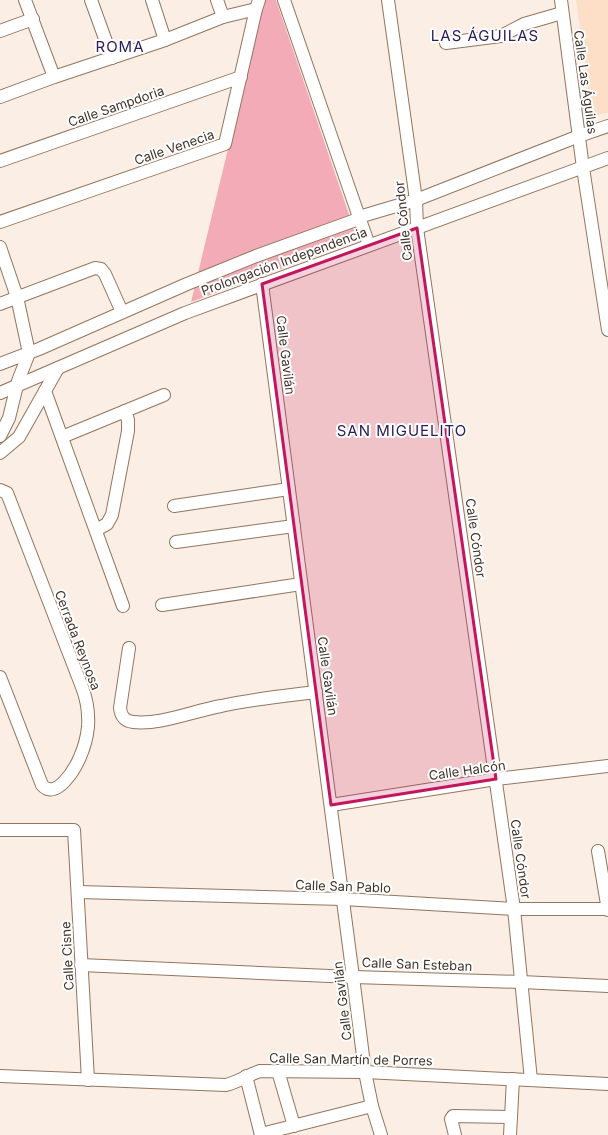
<svg xmlns="http://www.w3.org/2000/svg" width="608" height="1135" font-family="Inter,sans-serif">
	<style>
		.built { fill: #fddfc7 }
		.green { fill: #f3acb7 }
		.lines { fill: none; stroke-linecap: round; stroke-linejoin: round }
		.minor-casing { stroke: #92765f; stroke-width: 14 }
		.minor { stroke: #fff; stroke-width: 12 }
		.marked { fill: #c2185b; fill-opacity: 0.2; stroke: #c2185b; stroke-width: 3; stroke-linejoin: round }
		.labels { text-anchor: middle; stroke-width: 4; stroke-linejoin: round; paint-order: stroke }
		.street-label { font-size: 13px; fill: #41352b; stroke: #fefefe }
		.quarter-label { font-size: 15px; letter-spacing: 1px; fill: #2d205a; stroke: #fefefe }
	</style>
	<rect width="100%" height="100%" fill="#fbeee4"/>
	<!-- built -->
	<path class="built" d="M576,0H608V113L592,116Z"/>
	<!-- green -->
	<path class="green" d="M264,0H276L358,241L191,302Z"/>
	<g class="lines">
		<defs>
			<g id="minor">
				<path d="M25,0L54,77"/>
				<path d="M91,0L112,58"/>
				<path d="M152,0L165,40"/>
				<path d="M217,0L223,17"/>
				<path d="M284,0L359,217L369,245"/>
				<path d="M388,0L416,200L417,228L514,909L531,1080"/>
				<path d="M561,0L583,168L608,330"/>
				<path d="M0,31L33,19"/>
				<path d="M446,43L501,36L524,24L562,13"/>
				<path d="M0,97L54,77L165,40L223,17L256,9"/>
				<path d="M0,161L241,77"/>
				<path d="M0,222L225,144L256,9L259,0"/>
				<path d="M0,247L17,297L29,353L18,381L9,418L0,436"/>
				<path d="M262,284L353,977L365,1072L372,1106L381,1135"/>
				<path d="M0,304L95,268L101,269L105,274L122,312"/>
				<path d="M0,364L39,349L187,284L256,256L353,221L359,217L416,200L579,136L608,126"/>
				<path d="M45,391L123,606"/>
				<path d="M0,393L185,313L608,158"/>
				<path d="M62,437L164,395"/>
				<path d="M0,453L19,437L58,368"/>
				<path d="M0,490L7,493L82,687C87,700 89,713 88,727C87,737 84,748 80,757C75,769 56,801 42,785L0,677"/>
				<path d="M174,506L289,489"/>
				<path d="M96,530L107,524L112,515L128,431V420L125,411"/>
				<path d="M176,542L294,526"/>
				<path d="M162,605L301,584"/>
				<path d="M129,648L120,708C121,716 124,721 133,722C161,725 193,711 221,706C252,699 284,696 316,692"/>
				<path d="M331,805L496,779L608,766"/>
				<path d="M0,830H74L88,1080"/>
				<path d="M598,851L608,910"/>
				<path d="M78,892L343,899L514,909H608"/>
				<path d="M81,965L353,977L521,982L608,986"/>
				<path d="M278,1071L294,1126"/>
				<path d="M0,1076L226,1085C238,1082 248,1075 260,1071L365,1072L608,1084"/>
				<path d="M246,1076L261,1135"/>
				<path d="M511,1117L513,1079"/>
				<path d="M261,1134L372,1106"/>
				<path d="M455,1135L451,1119L453,1116L511,1117L510,1135"/>
			</g>
		</defs>
		<!-- minor casing -->
		<use href="#minor" class="minor-casing"/>
		<!-- minor -->
		<use href="#minor" class="minor"/>
	</g>
	<!-- marked area -->
	<path class="marked" d="M417,228L496,779L331,805L262,284Z"/>
	<g class="labels">
		<!-- street labels -->
		<g class="street-label">
			<text transform="translate(586 82) rotate(82)" y="5">Calle Las Águilas</text>
			<text transform="translate(116 106) rotate(-19)" y="5">Calle Sampdoria</text>
			<text transform="translate(174 147) rotate(-19)" y="5">Calle Venecia</text>
			<text transform="translate(403 221) rotate(-96)" y="5">Calle Cóndor</text>
			<text transform="translate(284 261) rotate(-20)" y="5">Prolongación Independencia</text>
			<text transform="translate(286 355) rotate(83)" y="5">Calle Gavilán</text>
			<text transform="translate(476 538) rotate(82)" y="5">Calle Cóndor</text>
			<text transform="translate(78 640) rotate(69)" y="5">Cerrada Reynosa</text>
			<text transform="translate(328 676) rotate(82)" y="5">Calle Gavilán</text>
			<text transform="translate(467 770) rotate(-8)" y="5">Calle Halcón</text>
			<text transform="translate(521 859) rotate(82)" y="5">Calle Cóndor</text>
			<text transform="translate(343 886) rotate(2)" y="5">Calle San Pablo</text>
			<text transform="translate(67 956) rotate(-93)" y="5">Calle Cisne</text>
			<text transform="translate(417 964) rotate(2)" y="5">Calle San Esteban</text>
			<text transform="translate(342 1001) rotate(-97)" y="5">Calle Gavilán</text>
			<text transform="translate(351 1059) rotate(1)" y="5">Calle San Martín de Porres</text>
		</g>
		<!-- quarter labels -->
		<g class="quarter-label">
			<text x="485" y="41">LAS ÁGUILAS</text>
			<text x="120" y="52">ROMA</text>
			<text x="402" y="436">SAN MIGUELITO</text>
		</g>
	</g>
</svg>
